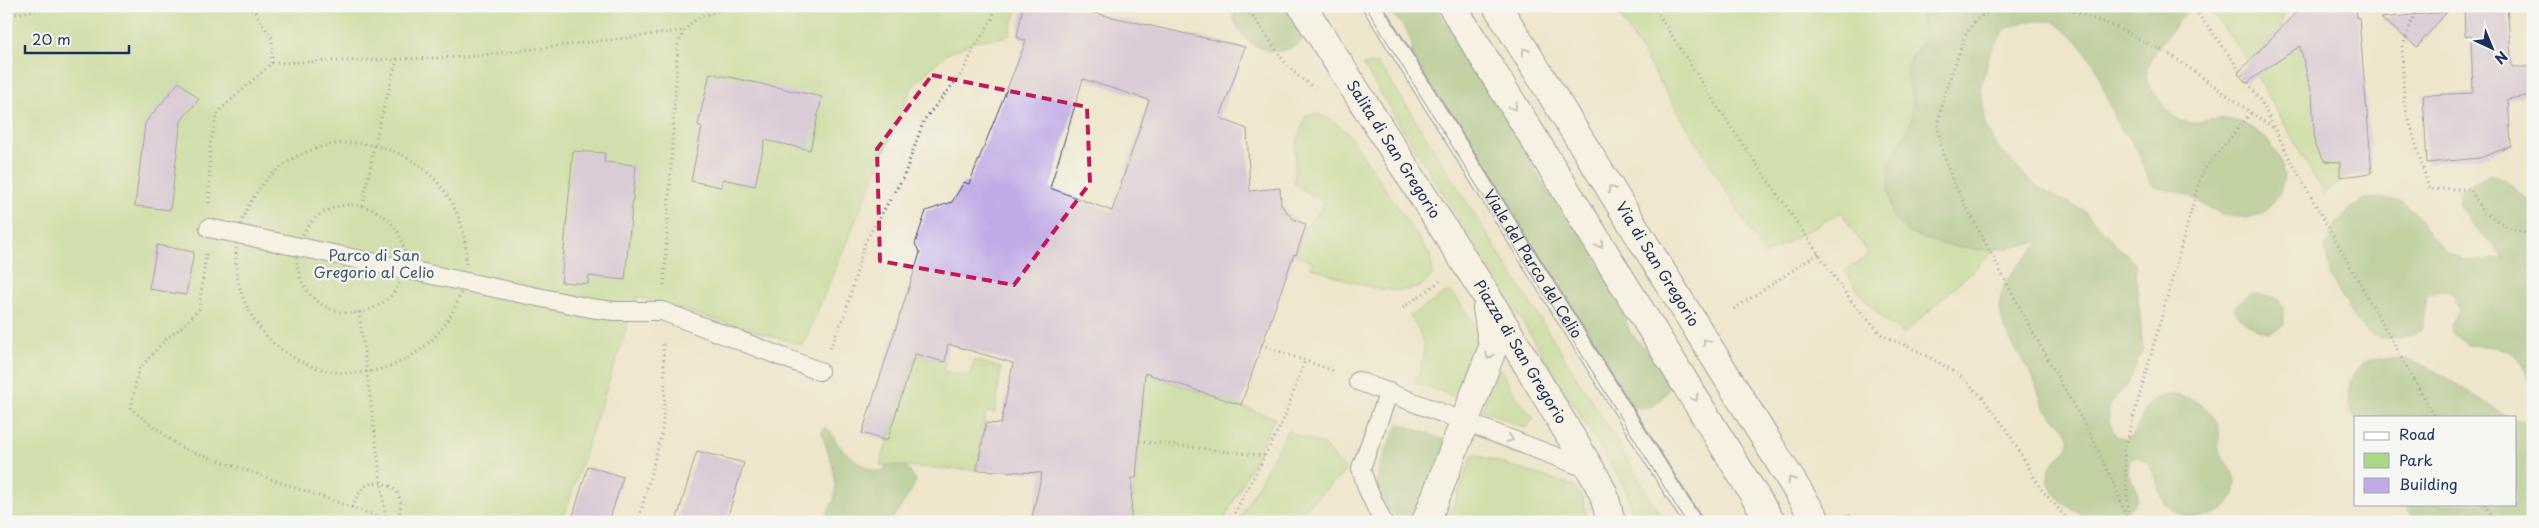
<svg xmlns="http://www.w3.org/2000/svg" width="2539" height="528" font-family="'Playpen Sans',sans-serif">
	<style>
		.green { fill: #acd885; stroke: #648472 }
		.forest { fill: #89b872; stroke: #527468 }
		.building { fill: #c1abe6; fill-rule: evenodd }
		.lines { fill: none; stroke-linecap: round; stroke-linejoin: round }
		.service-casing { stroke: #3b4a6e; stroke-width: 20 }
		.minor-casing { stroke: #3b4a6e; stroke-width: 30 }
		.secondary-casing { stroke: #3b4a6e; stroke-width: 30 }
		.path { stroke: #3b4a6e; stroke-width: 3; stroke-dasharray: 1 4; stroke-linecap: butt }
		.service { stroke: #fff; stroke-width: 18 }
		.minor { stroke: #fff; stroke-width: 28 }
		.secondary { stroke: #fff; stroke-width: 28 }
		.tram { stroke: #1b2f5e; stroke-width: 1 }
		.oneway { stroke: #8d97ae }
		.marked { fill: none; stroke: #c2185b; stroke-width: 4; stroke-dasharray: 10 6; stroke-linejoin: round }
		.labels { text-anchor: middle; stroke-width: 4.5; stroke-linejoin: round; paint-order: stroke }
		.street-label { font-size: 15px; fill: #1b2f5e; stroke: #f6f6f2 }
		.park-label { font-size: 15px; fill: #3f5968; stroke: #f6f6f2 }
	</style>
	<rect width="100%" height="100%" fill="#f6f6f2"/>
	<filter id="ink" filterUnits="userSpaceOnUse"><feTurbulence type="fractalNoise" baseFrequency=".02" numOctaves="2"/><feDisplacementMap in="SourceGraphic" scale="10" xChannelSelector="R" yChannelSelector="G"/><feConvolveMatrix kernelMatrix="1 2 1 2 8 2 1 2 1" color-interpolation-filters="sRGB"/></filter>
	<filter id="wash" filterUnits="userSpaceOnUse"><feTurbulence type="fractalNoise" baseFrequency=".0096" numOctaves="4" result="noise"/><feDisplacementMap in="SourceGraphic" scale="20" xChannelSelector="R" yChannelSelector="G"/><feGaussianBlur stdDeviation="1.12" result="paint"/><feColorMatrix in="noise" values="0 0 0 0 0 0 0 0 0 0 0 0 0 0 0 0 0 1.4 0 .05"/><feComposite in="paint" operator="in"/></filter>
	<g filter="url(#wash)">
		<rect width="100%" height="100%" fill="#eee6cb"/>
		<!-- green -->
		<g class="green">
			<path d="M6,6H1018L1009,36L975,41L945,55L912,87L803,345L637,297L562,522H6Z"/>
			<path d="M1614,6H1924C1919,17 1926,26 1924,36C1922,46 1912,53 1909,63C1905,76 1912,89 1913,101C1915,120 1905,136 1895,151L1908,233L1944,245L1995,250L1904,334C1877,316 1863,299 1845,271L1869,255L1841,212L1765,255Z"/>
			<path d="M2206,6L2284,8L2281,27L2258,52L2271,65L2299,42L2312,95L2319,153L2325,161H2340L2347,176L2324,194C2287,131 2254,62 2206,6Z"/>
			<path d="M1377,64L1387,75L1615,438L1664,522H1634L1626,489L1363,65Z"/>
			<path d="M1318,114L1333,121L1346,131L1430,255L1433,274C1429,279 1423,286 1416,288C1386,298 1341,278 1311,267L1313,262L1296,255L1305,229L1324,204L1319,197L1311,195L1294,183L1296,145L1306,115Z"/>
			<path d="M1446,293H1451L1455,296L1483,338L1460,399L1415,382C1427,354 1428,342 1410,316Z"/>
			<path d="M916,354L945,362L943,371L969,376L975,360L1001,368L995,413L986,412L977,470L880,465Z"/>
			<path d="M1499,367L1513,392L1534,419L1525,428L1482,410Z"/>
			<path d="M1144,373L1275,418L1223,522H1132V497L1136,478L1143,398L1136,396Z"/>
			<path d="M1287,431L1324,445L1346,471L1290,522H1238Z"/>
			<path d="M1473,454L1574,486L1584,501L1587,522H1447Z"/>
		</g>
		<!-- forest -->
		<g class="forest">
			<path d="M1237,6H1295L1302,27L1301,42C1275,62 1244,47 1233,18Z"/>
			<path d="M1385,6H1435L1479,77L1504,107L1520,130L1528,157L1543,184L1590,246L1621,308L1630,332L1662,368L1667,378L1668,390C1658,408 1645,411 1626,405L1606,371L1599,349L1593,339L1583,330L1545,270L1497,184L1462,139L1448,108L1430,87L1412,58V44L1407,31Z"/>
			<path d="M1924,6H2191L2159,46L2149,63L2146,74L2148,84L2165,108L2180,121L2193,123L2222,118L2237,121L2253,128L2267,140L2280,159L2284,177L2280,193L2262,215L2247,218L2222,215L2184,193L2157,188L2150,183L2138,151L2116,122L2094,63L2077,41L2053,21H2026L2005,29L1990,52L1981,86L1986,126L1998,147L2032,183L2057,198L2082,209L2135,264L2143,349L2126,387L2116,396L2109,407V421L2116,436L2125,439C2146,429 2138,402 2163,396C2186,391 2215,407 2219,431C2220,439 2217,446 2220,454C2224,462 2233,467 2235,476C2241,503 2214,521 2190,517C2144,509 2170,467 2135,457L2130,459C2122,474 2133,477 2137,490C2144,512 2105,520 2091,520C2073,511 2039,492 2050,468C2055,457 2072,451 2069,437C2066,424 2051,418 2045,408C2038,397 2037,383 2030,372C2012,343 1985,310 2010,275C2019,263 2031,253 2041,241L2010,248L1987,250L1944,245L1908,233L1893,218L1889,194L1890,162L1908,130L1912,118L1913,101L1907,77L1908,64L1924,38L1922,11Z"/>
			<path d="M2490,174L2503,178L2533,203V389L2521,361L2511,352L2495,347L2467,345L2452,333L2451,326L2459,310L2453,294L2446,290L2427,295L2422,329L2411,337L2382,338L2369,334L2354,318L2331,277L2325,249L2335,225L2354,205L2365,199L2382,198L2403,202L2416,214L2431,237L2447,252L2464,261L2503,259L2495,246L2474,228L2459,205L2461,190Z"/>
			<path d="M2250,294L2277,298L2284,307V325L2270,333C2254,329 2245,324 2234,310L2238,303Z"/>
			<path d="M2380,358L2405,359L2432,369L2509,417H2355V419C2342,393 2348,362 2380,358Z"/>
			<path d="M2533,416V522H2419L2402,504H2515V419L2523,421Z"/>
			<path d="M1399,423L1447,441L1415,517C1402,520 1391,517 1385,504C1383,500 1379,495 1378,490C1373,469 1391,442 1399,423Z"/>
			<path d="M824,427C832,429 833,438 839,445C846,454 871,474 882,471L887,465L906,467L916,480C914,490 897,512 890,522H827C824,512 834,505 835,496C838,474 827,453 822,433Z"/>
		</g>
		<g id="blocks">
			<!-- building -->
			<g class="building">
				<path d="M1023,6H1063L1245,47L1220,118L1247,129L1250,191L1280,188L1281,205L1292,218L1306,225L1296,255L1294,254L1241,405L1145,373L1136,478H1132L1131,522H1031L1042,473L977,470L986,423L1001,424L1013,363L948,344L945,362L915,354L887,441L862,433L920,253L915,244L926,211L952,202L964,182L969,184L1026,41L1017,37ZM1083,79L1149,100L1112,211L1050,188Z"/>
				<path d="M2302,6H2356L2357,18H2359L2372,173L2340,177V162L2325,161L2315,147L2312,95L2300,46L2246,83L2238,73Z"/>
				<path d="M2464,6H2507L2512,67H2530L2532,95L2508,99L2511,146L2480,158L2427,163L2423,95L2473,93L2471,36H2465Z"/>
				<path d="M2447,12L2417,47L2381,18Z"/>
				<path d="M710,73L822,97L810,150L765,140L755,186L723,179L721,187L691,181L702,127L698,125Z"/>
				<path d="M179,82L199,99L181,121L170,210L135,206L145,123Z"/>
				<path d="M573,151L605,153L604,162L636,165L625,280L589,276L588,284L561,282Z"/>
				<path d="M157,245L194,252L186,295L149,289Z"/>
				<path d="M697,451L744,463L726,522H676Z"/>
				<path d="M588,466L623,477L609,522H571Z"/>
			</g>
		</g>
	</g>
	<g filter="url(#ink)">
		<use href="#blocks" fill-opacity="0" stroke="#3b4a6e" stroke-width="1"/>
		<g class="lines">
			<defs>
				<g id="service">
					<path id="s1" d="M1372,6L1693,522"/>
					<path d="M209,228L590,308L614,311H662L819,371"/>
					<path d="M1358,381L1591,470"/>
					<path d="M1383,522L1367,488L1361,468L1389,392"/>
				</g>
				<g id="minor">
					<path id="s2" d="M1302,6L1484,292L1595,477L1604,495L1611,522"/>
					<path d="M1426,522L1493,347L1487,308"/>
				</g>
				<g id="secondary">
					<path d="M1452,6L1771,522"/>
					<path id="s3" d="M1497,6L1817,522"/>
				</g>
			</defs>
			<!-- service casing -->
			<use href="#service" class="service-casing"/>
			<!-- minor casing -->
			<use href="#minor" class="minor-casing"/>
			<!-- secondary casing -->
			<use href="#secondary" class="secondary-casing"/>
			<!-- path -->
			<g class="path">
				<path d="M1242,6C1271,31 1279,70 1315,87"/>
				<path d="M1653,6L1718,108L1851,301L1882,335L1918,351L1957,373L1982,397L2007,430L2041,489L2070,522"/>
				<path d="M2005,6L1984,14L1973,23L1966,34L1945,92L1938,123L1940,143L1952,180L2030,327L2093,440L2116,488L2128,522"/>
				<path d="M2060,6L2118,28L2174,57L2273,128"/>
				<path d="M2192,6L2219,41L2260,100L2291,161L2435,417"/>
				<path d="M2427,6L2416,10L2402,49L2404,103L2429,189H2470L2483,212L2504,225L2533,236"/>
				<path d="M6,16L55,6"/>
				<path d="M272,63L467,57L682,31"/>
				<circle cx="351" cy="258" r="115"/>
				<path d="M209,203L210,144L218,112L272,63V38L255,12L246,6"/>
				<circle cx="351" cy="259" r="54"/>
				<path d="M363,206L374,145L397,59"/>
				<path d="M206,254L199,309L181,328L168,337L138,370L131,409L180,447L393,522"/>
				<path d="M664,285L678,45C688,12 716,12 745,6"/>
				<path d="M1403,308L1440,281"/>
				<path d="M1734,309L1819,253"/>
				<path d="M359,312L386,519"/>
				<path d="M1261,345L1334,371"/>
				<path d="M830,348L845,314L865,242L904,176L924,120L963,72L974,49L992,19L996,6"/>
				<path d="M1139,441L1264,456"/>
				<path d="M2485,504L2495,522"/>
				<path d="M352,507C355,500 360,489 368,485C380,479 397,486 400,499C402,507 399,514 397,522"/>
				<path d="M1849,515L1853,522"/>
				<path d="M2129,521L2124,451L2202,172L2251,113"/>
				<path d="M638,522L662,432L665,393L663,341"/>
				<path d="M1230,522L1283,421L1305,360"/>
			</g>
			<!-- service -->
			<use href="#service" class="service"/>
			<!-- minor -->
			<use href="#minor" class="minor"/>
			<!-- secondary -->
			<use href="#secondary" class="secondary"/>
			<!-- tram -->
			<g class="tram">
				<path d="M1365,6L1686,522"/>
				<path d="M1382,6L1703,522"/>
			</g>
		</g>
		<!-- one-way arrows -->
		<defs><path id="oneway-chevron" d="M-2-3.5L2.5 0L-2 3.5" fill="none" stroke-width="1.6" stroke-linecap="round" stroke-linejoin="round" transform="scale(1.25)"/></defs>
		<g class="oneway">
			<use href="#oneway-chevron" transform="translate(1525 51) rotate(-122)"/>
			<use href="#oneway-chevron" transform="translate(1514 107) rotate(58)"/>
			<use href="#oneway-chevron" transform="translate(1611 189) rotate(-122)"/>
			<use href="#oneway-chevron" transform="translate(1600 245) rotate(58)"/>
			<use href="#oneway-chevron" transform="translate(1706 342) rotate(-122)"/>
			<use href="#oneway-chevron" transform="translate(1489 356) rotate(109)"/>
			<use href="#oneway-chevron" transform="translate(1695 398) rotate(58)"/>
			<use href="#oneway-chevron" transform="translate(1510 439) rotate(21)"/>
			<use href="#oneway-chevron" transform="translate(1791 480) rotate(-122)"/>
		</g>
	</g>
	<!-- marked area -->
	<path d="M0 0H2539V528H0ZM932,75L1087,107L1090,183L1014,285L880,261L877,149Z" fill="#eee6cb" fill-opacity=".55" fill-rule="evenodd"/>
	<path class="marked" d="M932,75L1087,107L1090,183L1014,285L880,261L877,149Z"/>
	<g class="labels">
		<!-- street labels -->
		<g class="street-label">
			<text dy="5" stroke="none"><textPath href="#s2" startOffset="170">Salita di San Gregorio</textPath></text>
			<text dy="5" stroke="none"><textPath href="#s1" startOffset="304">Viale del Parco del Celio</textPath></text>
			<text dy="5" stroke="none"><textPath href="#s3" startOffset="304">Via di San Gregorio</textPath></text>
			<text dy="5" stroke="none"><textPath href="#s2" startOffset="409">Piazza di San Gregorio</textPath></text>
		</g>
		<!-- park labels -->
		<g class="park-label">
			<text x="374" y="261">Parco di San<tspan x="374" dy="17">Gregorio al Celio</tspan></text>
		</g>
	</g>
	<!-- margin -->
	<rect width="2539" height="528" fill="none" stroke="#f6f6f2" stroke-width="25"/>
	<!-- legend -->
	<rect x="2354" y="416" width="162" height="90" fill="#f6f6f2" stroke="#9ea6b7"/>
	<rect x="2364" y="432" width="25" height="8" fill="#ffffff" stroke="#9ea6b7"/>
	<text x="2399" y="440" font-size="15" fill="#1b2f5e">Road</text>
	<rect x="2364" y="453" width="25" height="15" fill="#acd885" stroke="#9ea6b7"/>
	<text x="2399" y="466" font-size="15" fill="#1b2f5e">Park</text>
	<rect x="2364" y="478" width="25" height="15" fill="#c1abe6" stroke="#9ea6b7"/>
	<text x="2399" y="490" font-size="15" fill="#1b2f5e">Building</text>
	<!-- north arrow -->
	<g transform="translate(2492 48) rotate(136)" stroke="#f6f6f2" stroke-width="4" paint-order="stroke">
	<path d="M0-4L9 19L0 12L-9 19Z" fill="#1b2f5e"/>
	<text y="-8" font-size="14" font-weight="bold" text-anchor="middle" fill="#1b2f5e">N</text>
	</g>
	<!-- scale -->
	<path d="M25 45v8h104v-8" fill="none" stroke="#1b2f5e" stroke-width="2.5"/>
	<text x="32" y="45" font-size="15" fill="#1b2f5e" stroke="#f6f6f2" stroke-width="4" paint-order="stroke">20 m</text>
</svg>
